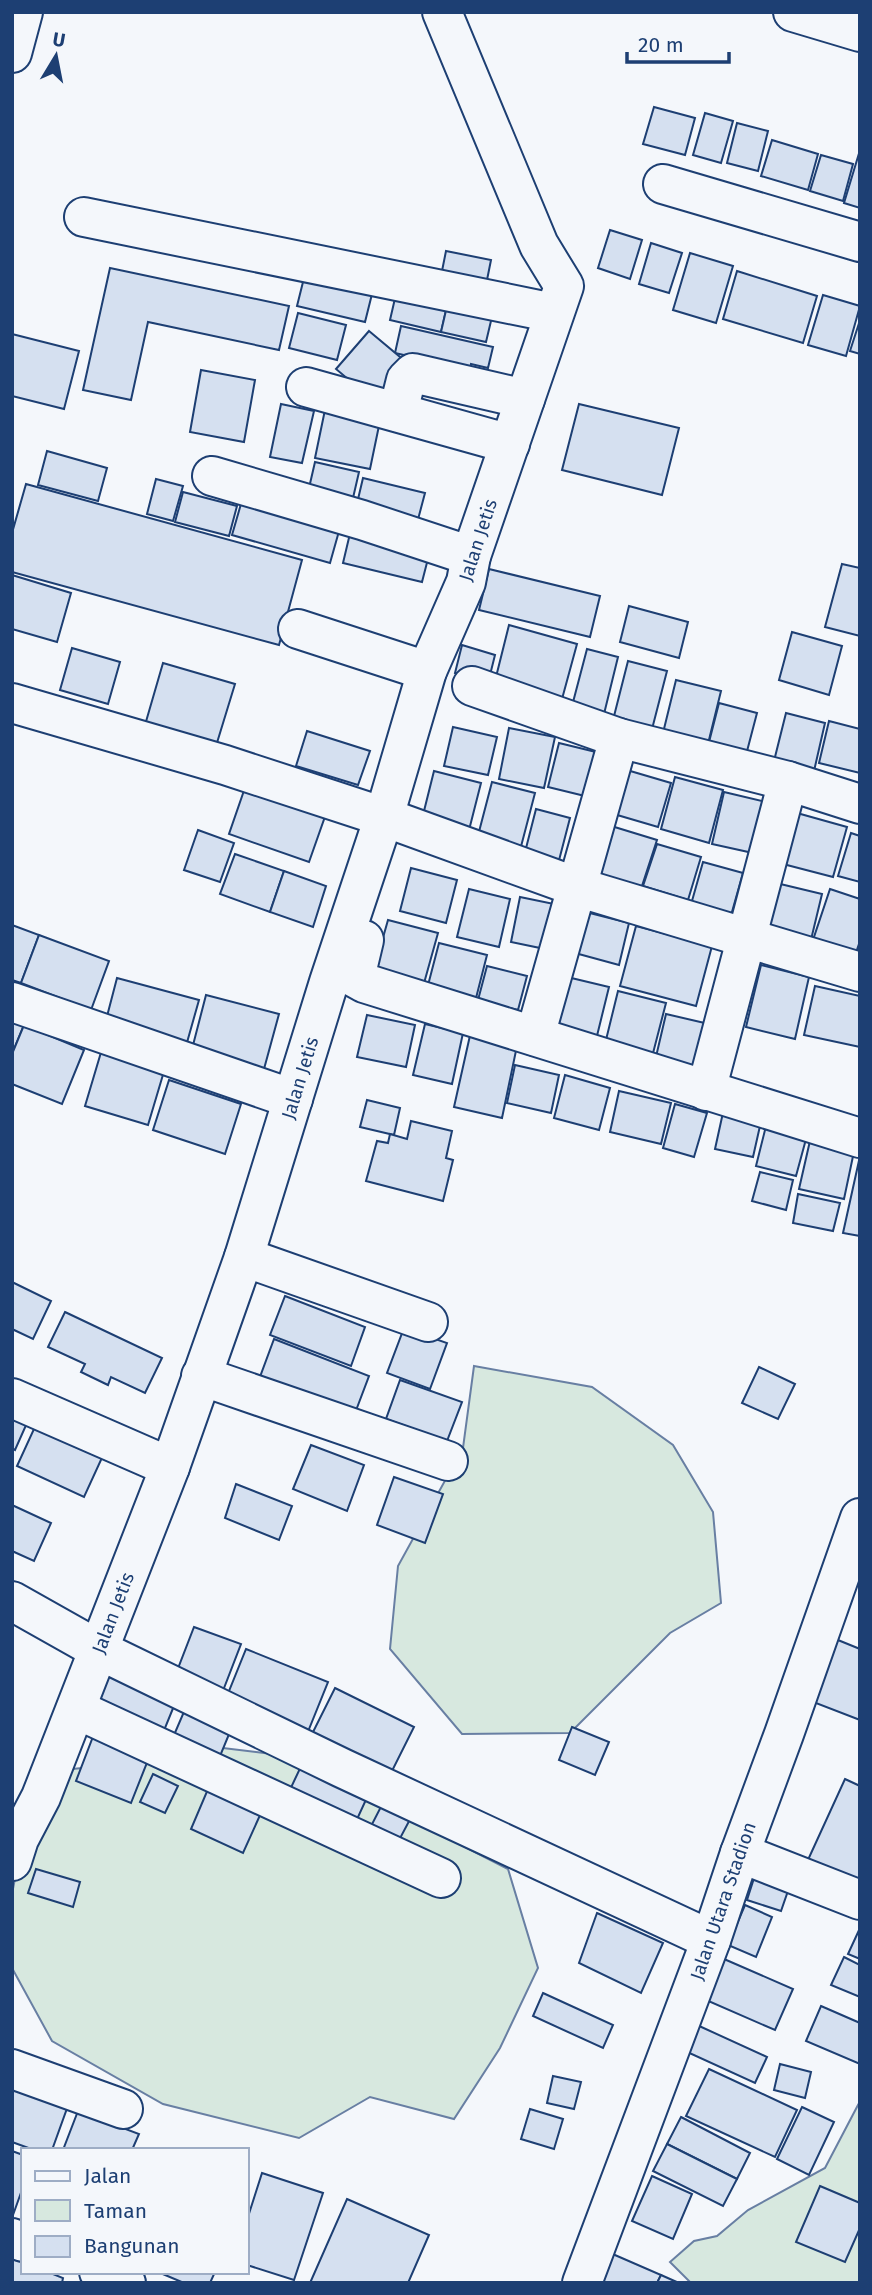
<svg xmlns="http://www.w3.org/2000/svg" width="872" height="2295" viewBox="0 0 872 2295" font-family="'Fira Sans',sans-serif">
<rect width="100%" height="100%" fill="#f4f7fb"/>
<g fill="#d7e8df" stroke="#687fa3" stroke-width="2">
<path d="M474,1366L592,1387L673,1445L713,1512L721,1603L670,1633L570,1733L462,1734L390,1649L398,1566L463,1448Z"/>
<path d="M198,1745L272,1754L381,1804L508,1869L538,1968L500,2048L454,2119L370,2097L299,2138L163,2104L52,2041L12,1968V1894L17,1868L50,1771L127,1764Z"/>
<path d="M858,2105L860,2107V2283H691L670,2262L694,2241L717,2236L748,2210L825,2168Z"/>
</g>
<g fill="#d5e0f0" stroke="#1d3f73" stroke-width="2">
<path d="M654,107L695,118L685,155L643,144Z"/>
<path d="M705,113L733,121L721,163L693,155Z"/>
<path d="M737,123L768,131L758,171L727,163Z"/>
<path d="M772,140L818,154L808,190L761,176Z"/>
<path d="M860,150V208L844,203Z"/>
<path d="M821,155L853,164L843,201L810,191Z"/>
<path d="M610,230L642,240L630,279L598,268Z"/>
<path d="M651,243L682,253L669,293L639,284Z"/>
<path d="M446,251L491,260L485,290L440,281Z"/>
<path d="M690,253L733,266L716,323L673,310Z"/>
<path d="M307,266L375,282L365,322L297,306Z"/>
<path d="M110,268L289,306L279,350L148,322L131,400L83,390Z"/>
<path d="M737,271L817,296L803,343L723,319Z"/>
<path d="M399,281L450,293L441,332L390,320Z"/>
<path d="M450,293L495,304L486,342L441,332Z"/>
<path d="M823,295L860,306L846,356L808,345Z"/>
<path d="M298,313L346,325L337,360L289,348Z"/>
<path d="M860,320V354L850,351Z"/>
<path d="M401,326L493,347L488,368L471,364L470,370L395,353Z"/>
<path d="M369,331L406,362L374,401L336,369Z"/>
<path d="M12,334L79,351L64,409L12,396Z"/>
<path d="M201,370L255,380L244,442L190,432Z"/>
<path d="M281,404L314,411L302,463L270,457Z"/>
<path d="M579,404L679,428L662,495L562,470Z"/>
<path d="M326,405L381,416L370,469L315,458Z"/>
<path d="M47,451L107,468L98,501L38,485Z"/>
<path d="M315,462L359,472L350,511L306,501Z"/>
<path d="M363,478L425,493L416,527L355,512Z"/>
<path d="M156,479L183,486L173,521L147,514Z"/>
<path d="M26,484L302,560L279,645L12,572V533Z"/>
<path d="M245,490L343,517L330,563L232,535Z"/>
<path d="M183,492L237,506L229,536L175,522Z"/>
<path d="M352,525L431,547L422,582L343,563Z"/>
<path d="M842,564L860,568V636L825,627Z"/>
<path d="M489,569L600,596L590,637L479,610Z"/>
<path d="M12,575L71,593L57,642L12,629Z"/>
<path d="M629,606L688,622L679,658L620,642Z"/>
<path d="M509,625L577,644L562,699L495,681Z"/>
<path d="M792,632L842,646L829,695L779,680Z"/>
<path d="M462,645L495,655L488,683L455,673Z"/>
<path d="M72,648L120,662L108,704L60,690Z"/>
<path d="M587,649L618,657L604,714L572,706Z"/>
<path d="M628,661L667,671L651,733L612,724Z"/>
<path d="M163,663L235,684L216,746L145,725Z"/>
<path d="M676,680L721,691L707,748L662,737Z"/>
<path d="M719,703L757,713L746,755L708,746Z"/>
<path d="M786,713L825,723L814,771L774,761Z"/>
<path d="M829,721L860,729V773L819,763Z"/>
<path d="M453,727L497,737L488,775L444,766Z"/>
<path d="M509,728L555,737L544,788L499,779Z"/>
<path d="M307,731L370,751L358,785L296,766Z"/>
<path d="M559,743L600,753L589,797L548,787Z"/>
<path d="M620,768L671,783L658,827L607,812Z"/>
<path d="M434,771L481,783L467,838L420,827Z"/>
<path d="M675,777L723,790L709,843L661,829Z"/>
<path d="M248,779L328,808L309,862L229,834Z"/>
<path d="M492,782L535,793L518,858L475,847Z"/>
<path d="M724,792L766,802L753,853L712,844Z"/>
<path d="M536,809L570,818L557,868L523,860Z"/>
<path d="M797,813L847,827L833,877L783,864Z"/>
<path d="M608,825L657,840L641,889L593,875Z"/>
<path d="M198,830L234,843L220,882L184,870Z"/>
<path d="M851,833L860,836V882L838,876Z"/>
<path d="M657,844L701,857L688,900L643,886Z"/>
<path d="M235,854L284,871L270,912L220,894Z"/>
<path d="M703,862L743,873L730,919L690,908Z"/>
<path d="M411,868L457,880L446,923L400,911Z"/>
<path d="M284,871L326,886L313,927L270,912Z"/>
<path d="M772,882L822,894L809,948L759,936Z"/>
<path d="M469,889L510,899L499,947L457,937Z"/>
<path d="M830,889L860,899V941L851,967L809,952Z"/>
<path d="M520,897L554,904L545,949L511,942Z"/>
<path d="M574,909L629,923L619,965L564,950Z"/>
<path d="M388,920L438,933L421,994L371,980Z"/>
<path d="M12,925L39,935L21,983L12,980Z"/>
<path d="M636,926L712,946L696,1006L620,986Z"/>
<path d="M39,935L109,961L91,1010L21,983Z"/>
<path d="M439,943L487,955L475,1002L427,989Z"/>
<path d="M761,965L809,977L795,1039L746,1027Z"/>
<path d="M487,966L527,976L518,1010L478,1000Z"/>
<path d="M563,976L609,987L594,1048L547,1036Z"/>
<path d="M117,978L199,1000L186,1046L105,1024Z"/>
<path d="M815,986L860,996V1047L804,1035Z"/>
<path d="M618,991L666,1003L652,1057L605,1044Z"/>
<path d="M206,995L279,1014L264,1069L192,1049Z"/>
<path d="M666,1014L709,1024L698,1071L655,1061Z"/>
<path d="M367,1015L415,1025L406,1067L357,1057Z"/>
<path d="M12,1021L24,1025L12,1054Z"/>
<path d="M425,1024L463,1033L452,1084L413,1075Z"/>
<path d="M24,1025L84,1050L62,1104L12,1084V1054Z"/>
<path d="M471,1031L518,1041L502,1118L454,1107Z"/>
<path d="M102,1049L165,1068L148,1125L85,1106Z"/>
<path d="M515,1065L559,1075L551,1113L507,1103Z"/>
<path d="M565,1075L610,1088L599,1130L554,1118Z"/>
<path d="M169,1080L241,1104L225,1154L153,1130Z"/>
<path d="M619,1091L671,1103L661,1144L610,1132Z"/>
<path d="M367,1100L400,1108L394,1135L360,1127Z"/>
<path d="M675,1104L707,1113L694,1157L663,1148Z"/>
<path d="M724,1108L762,1117L753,1157L715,1149Z"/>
<path d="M768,1118L809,1128L796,1176L756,1166Z"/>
<path d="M411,1121L452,1131L446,1158L453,1160L443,1201L366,1181L377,1141L388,1143L390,1134L407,1139Z"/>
<path d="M812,1132L856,1142L844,1199L799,1189Z"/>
<path d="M860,1156V1236L843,1233Z"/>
<path d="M760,1172L793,1180L786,1210L752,1201Z"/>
<path d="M798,1194L840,1203L833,1231L793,1223Z"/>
<path d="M12,1282L51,1301L33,1339L12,1329Z"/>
<path d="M285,1296L365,1327L351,1366L270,1335Z"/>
<path d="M65,1312L162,1358L145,1393L111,1377L108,1385L81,1372L85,1364L48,1347Z"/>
<path d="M404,1328L447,1343L430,1389L387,1373Z"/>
<path d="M274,1339L369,1376L352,1421L257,1385Z"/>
<path d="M759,1367L795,1384L778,1419L742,1403Z"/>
<path d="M400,1380L462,1402L447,1441L386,1419Z"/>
<path d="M12,1406L31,1414L15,1450L12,1448Z"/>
<path d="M39,1418L106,1449L84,1497L17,1466Z"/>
<path d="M311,1445L364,1465L347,1511L293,1489Z"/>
<path d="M394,1477L443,1494L425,1543L377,1525Z"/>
<path d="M236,1484L292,1506L279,1540L225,1518Z"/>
<path d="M12,1505L51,1523L34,1561L12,1551Z"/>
<path d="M194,1627L241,1644L219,1701L172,1684Z"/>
<path d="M833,1638L860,1649V1720L808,1700Z"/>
<path d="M246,1649L328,1682L305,1739L223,1706Z"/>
<path d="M105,1672L176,1701L163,1733L92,1704Z"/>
<path d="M335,1688L414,1727L390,1775L311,1736Z"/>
<path d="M186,1707L232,1727L218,1761L171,1742Z"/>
<path d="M572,1727L609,1742L595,1775L559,1760Z"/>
<path d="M94,1734L150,1755L131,1803L76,1781Z"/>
<path d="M304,1760L370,1791L353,1828L287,1796Z"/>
<path d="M153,1774L178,1786L165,1813L140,1802Z"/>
<path d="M845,1779L860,1786V1885L807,1862Z"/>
<path d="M208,1789L261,1813L243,1853L191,1829Z"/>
<path d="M387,1795L415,1810L397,1844L369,1830Z"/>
<path d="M36,1869L80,1882L73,1907L28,1893Z"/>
<path d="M756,1872L790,1885L781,1911L747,1900Z"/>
<path d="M745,1905L772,1917L756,1957L728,1945Z"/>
<path d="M597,1913L663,1943L641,1993L579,1963Z"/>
<path d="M860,1928V1959L848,1954Z"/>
<path d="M844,1957L860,1965V1997L831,1985Z"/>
<path d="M724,1959L793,1989L775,2030L706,2000Z"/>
<path d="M543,1993L613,2025L603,2048L533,2016Z"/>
<path d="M821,2006L860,2023V2064L806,2041Z"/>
<path d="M697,2025L767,2057L755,2083L685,2051Z"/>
<path d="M780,2064L811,2072L805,2098L774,2090Z"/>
<path d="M709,2069L797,2110L775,2157L686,2116Z"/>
<path d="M553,2076L581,2082L574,2109L547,2103Z"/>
<path d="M12,2079L70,2100L52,2150H34L12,2142Z"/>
<path d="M802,2107L834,2122L809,2175L777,2159Z"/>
<path d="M530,2109L563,2119L554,2149L521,2139Z"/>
<path d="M78,2111L139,2134L132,2150H63Z"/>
<path d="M681,2117L750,2153L737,2179L667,2144Z"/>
<path d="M667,2144L737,2179L723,2206L653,2171Z"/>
<path d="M12,2151L23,2155V2187L13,2215Z"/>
<path d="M262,2173L323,2193L294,2280L247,2265V2220Z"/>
<path d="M652,2176L692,2194L673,2239L632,2221Z"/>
<path d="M820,2186L860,2203V2228L845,2262L796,2242Z"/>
<path d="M347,2199L429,2235L408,2283H310Z"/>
<path d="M608,2252L661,2275L657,2283H594Z"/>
<path d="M12,2258L23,2262V2272H48L63,2278L62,2283H12Z"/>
<path d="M158,2272H215L210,2283H184Z"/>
<path d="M661,2275L679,2283H657Z"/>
</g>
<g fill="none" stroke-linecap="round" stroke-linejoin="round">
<g stroke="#1d3f73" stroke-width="42">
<g id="minor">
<path d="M793,12L860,32"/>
<path d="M12,53L23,12"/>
<path d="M663,184L860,242"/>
<path d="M84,217L554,313"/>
<path d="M306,387L510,444"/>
<path d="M398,412L406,380L413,373L525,399"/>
<path d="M212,476L362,520L471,556"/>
<path d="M298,629L427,671"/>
<path d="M472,686L619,738L788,781L860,804"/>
<path d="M12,703L225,765L384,817L577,887L860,972"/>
<path d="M364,940L355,978L364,983L860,1138"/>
<path d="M12,1002L293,1099"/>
<path d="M535,1036L619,738"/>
<path d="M706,1091L788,781"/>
<path d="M244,1257L428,1322"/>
<path d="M201,1376L448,1461"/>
<path d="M12,1398L170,1467"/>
<path d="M12,1601L99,1650L342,1768L711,1940"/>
<path d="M76,1709L441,1878"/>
<path d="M740,1853L860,1900"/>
<path d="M12,1861L19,1839L41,1797L170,1467L244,1257L329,982L384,817L427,671L466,582L471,556L564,286L539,245L442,12"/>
<path d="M12,2069L123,2109"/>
<path d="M12,2238L23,2242"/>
<path d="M99,2272L126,2283"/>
<path d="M582,2283L711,1940L740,1853L784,1734L860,1518"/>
</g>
</g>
<use href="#minor" stroke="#f4f7fb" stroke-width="38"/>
</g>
<g text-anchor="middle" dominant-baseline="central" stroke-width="5" stroke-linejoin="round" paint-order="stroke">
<g font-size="19" fill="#1d3f73" stroke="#f4f7fb">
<text transform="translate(478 540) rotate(-72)">Jalan Jetis</text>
<text transform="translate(300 1078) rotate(-73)">Jalan Jetis</text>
<text transform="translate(113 1613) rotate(-69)">Jalan Jetis</text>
<text transform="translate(723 1901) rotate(-71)">Jalan Utara Stadion</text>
</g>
</g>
<rect width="872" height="2295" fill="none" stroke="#1d3f73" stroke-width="28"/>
<rect x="21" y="2148" width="228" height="126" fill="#f4f7fb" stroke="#9eadc5" stroke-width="2"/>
<rect x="35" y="2171" width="35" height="10" fill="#f4f7fb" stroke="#9eadc5" stroke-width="2"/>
<text x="84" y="2183" font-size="21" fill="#1d3f73">Jalan</text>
<rect x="35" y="2200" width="35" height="21" fill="#d7e8df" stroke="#9eadc5" stroke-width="2"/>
<text x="84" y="2218" font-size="21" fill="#1d3f73">Taman</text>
<rect x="35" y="2236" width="35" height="21" fill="#d5e0f0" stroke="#9eadc5" stroke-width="2"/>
<text x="84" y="2253" font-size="21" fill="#1d3f73">Bangunan</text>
<g transform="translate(56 56) rotate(10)" stroke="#f4f7fb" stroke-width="5" paint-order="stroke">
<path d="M0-5L12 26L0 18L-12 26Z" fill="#1d3f73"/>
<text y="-10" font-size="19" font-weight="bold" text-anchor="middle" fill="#1d3f73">U</text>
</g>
<path d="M627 52v10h102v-10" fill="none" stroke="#1d3f73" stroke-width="3.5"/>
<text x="638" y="52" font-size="21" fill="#1d3f73" stroke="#f4f7fb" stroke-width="5" paint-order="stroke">20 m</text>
</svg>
